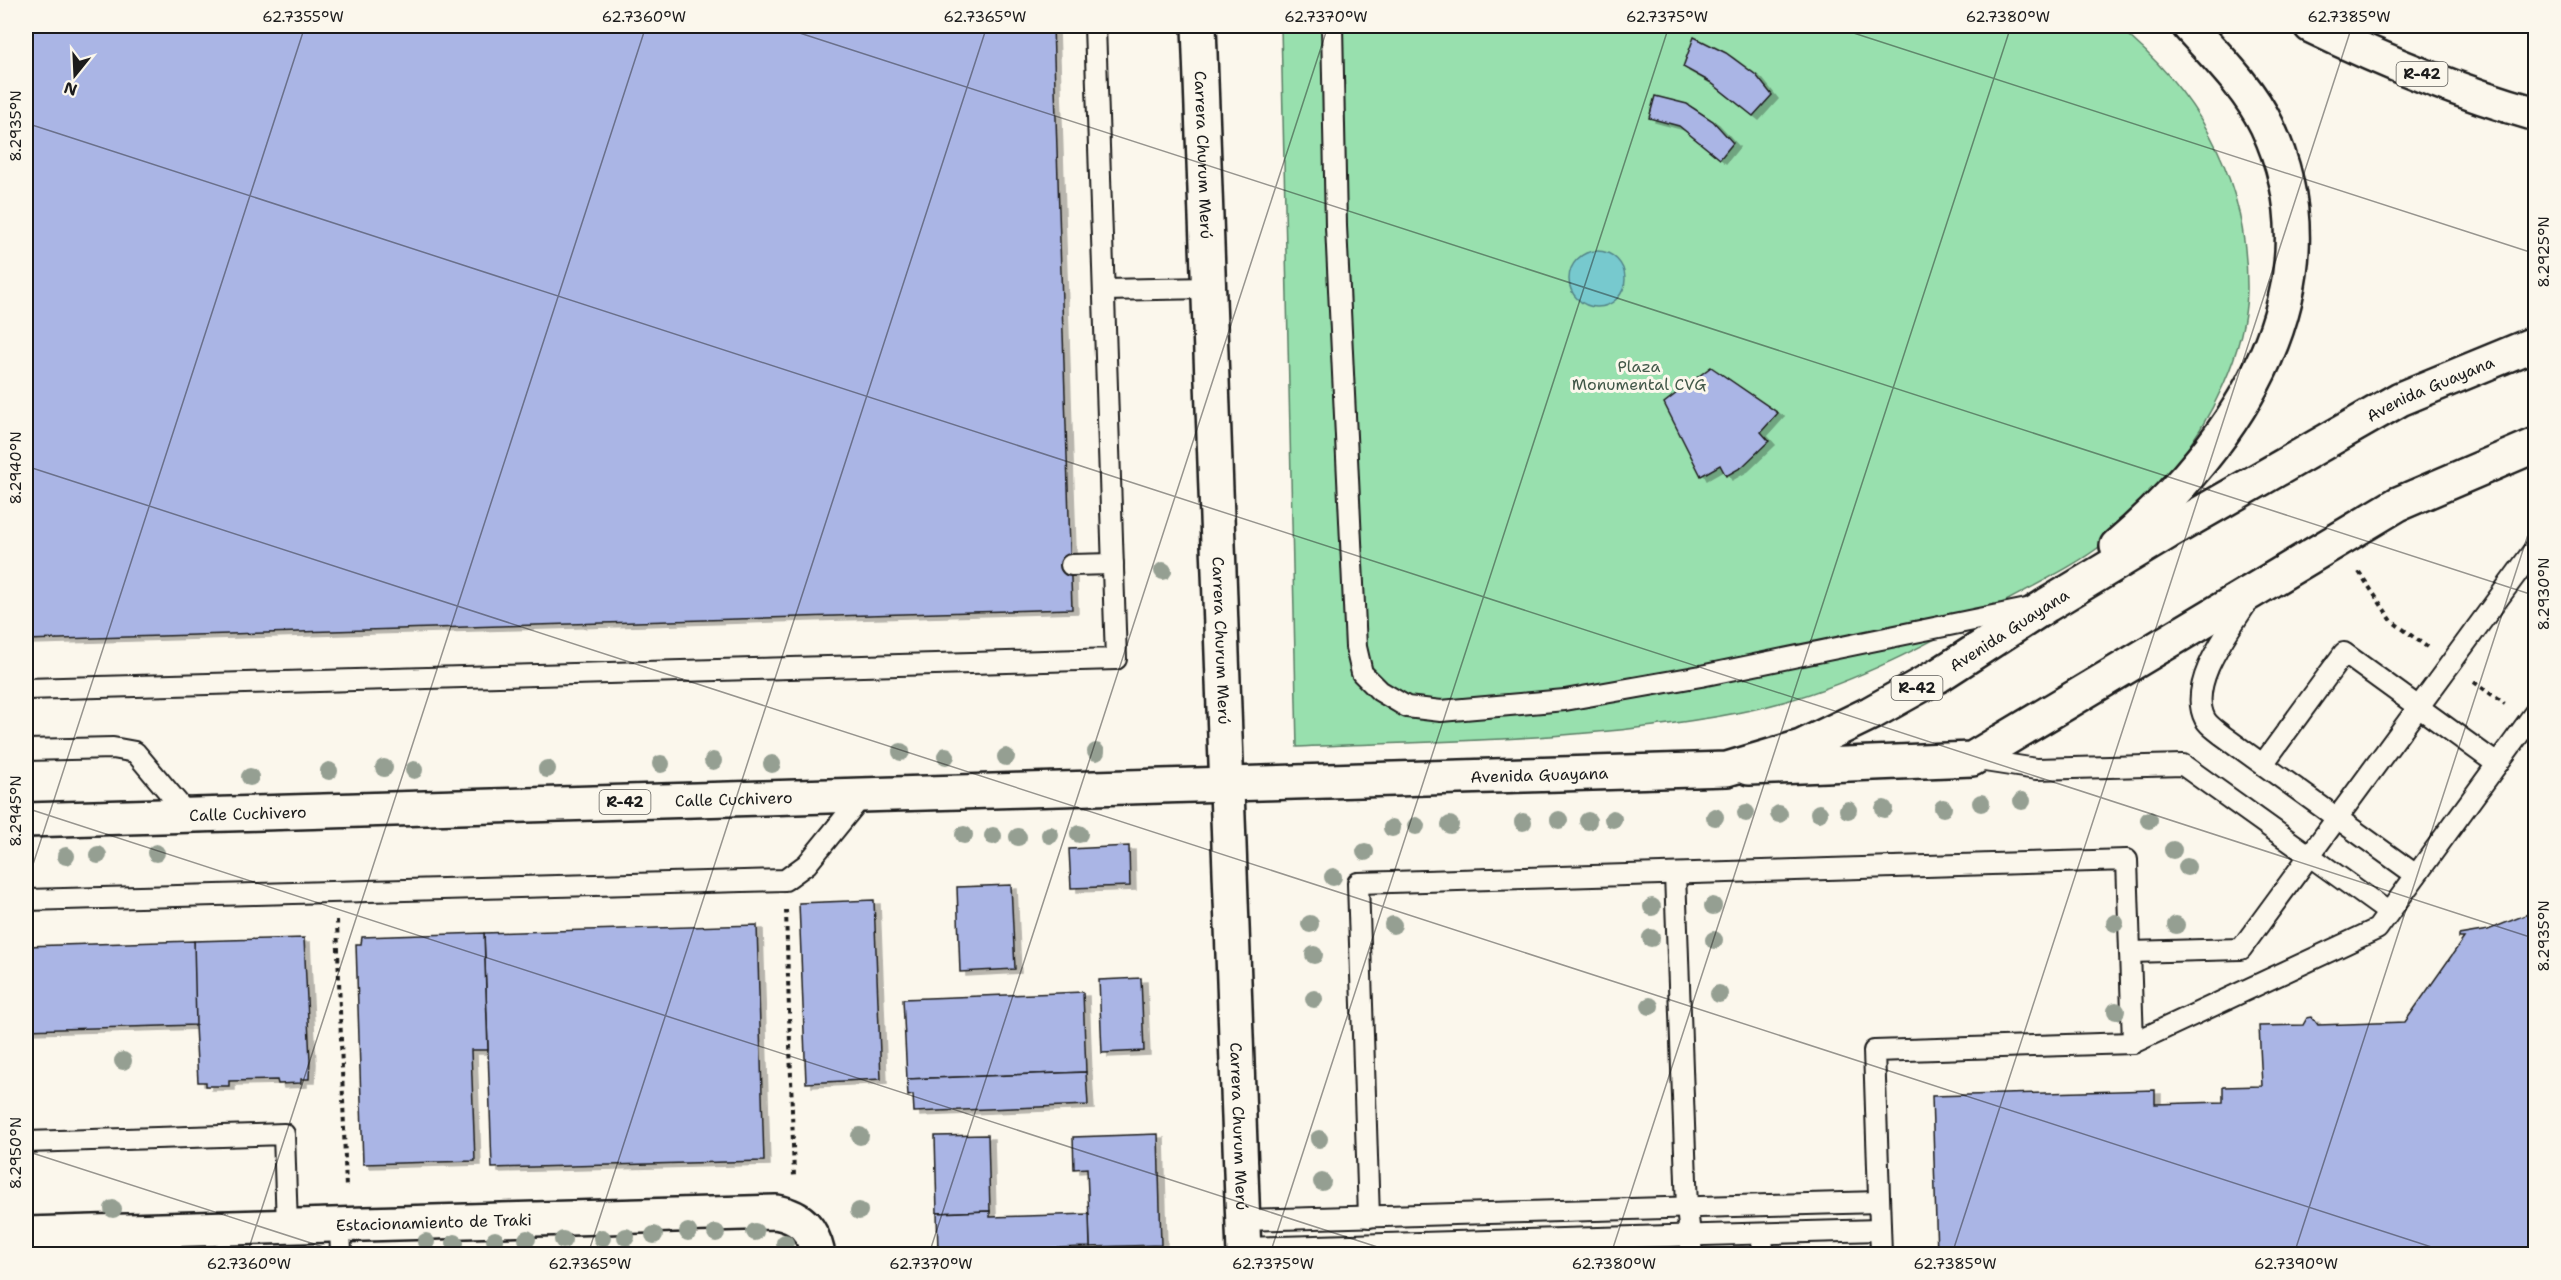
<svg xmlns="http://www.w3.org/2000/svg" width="2561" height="1280" viewBox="0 0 2561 1280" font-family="'Shantell Sans',sans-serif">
<defs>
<filter id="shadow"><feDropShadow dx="6" dy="4" stdDeviation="0" flood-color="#0004"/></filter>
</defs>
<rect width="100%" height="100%" fill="#fbf7ec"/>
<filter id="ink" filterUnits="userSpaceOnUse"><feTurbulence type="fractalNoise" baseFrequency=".0167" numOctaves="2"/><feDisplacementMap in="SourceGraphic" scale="12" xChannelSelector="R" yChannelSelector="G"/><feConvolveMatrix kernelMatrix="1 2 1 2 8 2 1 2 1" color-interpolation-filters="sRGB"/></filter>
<g filter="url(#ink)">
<path fill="#98e0ae" stroke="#5a7e65" stroke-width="1.5" d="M1281,26H2117C2201,94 2248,181 2247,290C2246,350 2210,423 2172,469C2160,484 2146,498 2133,512C2123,522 2114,535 2103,544C2078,564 2037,584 2008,600C1936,639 1863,680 1783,702C1741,714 1697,720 1654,726C1535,741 1416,742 1297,747Z"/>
<circle fill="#77c9ce" stroke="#538487" stroke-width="1.5" cx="1597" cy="279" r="28"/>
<g fill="#aab5e5" stroke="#1c1c1c" stroke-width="1.5" filter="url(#shadow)">
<path d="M26,26H1053L1072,609L26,640Z"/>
<path d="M1694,37L1726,53L1756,75L1772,95L1753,116L1710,82L1683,67Z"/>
<path d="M1655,96L1687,104L1713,121L1733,143L1720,159L1679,126L1649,118Z"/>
<path d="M1711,367L1778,413L1761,432L1769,441L1742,467L1726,476L1720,465L1701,476L1664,403Z"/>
<path d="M1129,846L1130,886L1071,888L1069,849Z"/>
<path d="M1011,885L1015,969L960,972L957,887Z"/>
<path d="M874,900L881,1079L806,1083L799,903Z"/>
<path d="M2535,911L2536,1254H1937L1932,1096L2155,1090V1104L2223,1102V1087L2262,1086L2259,1026L2303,1025L2307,1018L2312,1017L2318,1025L2405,1022L2464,938H2459V935L2488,930Z"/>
<path d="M757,925L764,1161L492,1168L484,933Z"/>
<path d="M484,933L488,1050H471L475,1161L363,1164L356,944H361L362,937Z"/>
<path d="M304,938L310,1060L309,1079H301V1083L278,1084L277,1080L229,1081V1086H206V1082H198L194,1007V941Z"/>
<path d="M194,941L196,1025L26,1030V946Z"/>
<path d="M1141,978L1144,1051L1102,1053L1099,980Z"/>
<path d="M1083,992L1086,1072L907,1079L903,999Z"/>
<path d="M1086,1072L1088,1105L914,1112L913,1095L908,1096L907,1079Z"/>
<path d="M1158,1134L1161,1245L1090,1247L1087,1168L1074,1169L1073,1137Z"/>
<path d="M988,1135L990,1211L937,1213L935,1136Z"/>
<path d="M990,1211V1217L1089,1214L1090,1247L938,1251L937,1213Z"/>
</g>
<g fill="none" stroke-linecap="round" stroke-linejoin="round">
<g stroke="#1c1c1c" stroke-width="24">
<g id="lane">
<path d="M1332,26L1336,226L1356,647L1362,673L1380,691L1407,707L1441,711L1565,700L1701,676L2027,609"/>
<path d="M1104,290L1208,288"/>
<path d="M1071,565L1113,564"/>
<path d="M2251,596C2233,626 2186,682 2205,719C2209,726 2216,730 2222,735L2416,875"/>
<path d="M26,689L1116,659L1095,26"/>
<path d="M26,750L113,748L135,752L188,815"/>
<path d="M1972,759L2036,769L2183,765L2388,912"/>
<path d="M2263,764L2344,653L2497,764"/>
<path d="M1675,874L1687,1208L1692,1254"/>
<path d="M26,900L785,880L807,864L863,795"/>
<path d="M2130,952L2241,949L2536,547"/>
<path d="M26,1142L284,1134L287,1227"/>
<path d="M1369,1217L1358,883L2127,860L2133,1043"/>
<path d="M1242,1220L1879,1202"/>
<path d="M340,1226L341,1254"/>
<path d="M108,1232V1254"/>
<path d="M1762,1234L1763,1254"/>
<path d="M1244,1248L1880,1230"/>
<path d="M1881,1254L1874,1051L2133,1043L2377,929L2536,711"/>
</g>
</g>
<g stroke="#1c1c1c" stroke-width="38">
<g id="street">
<path id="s1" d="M1199,26L1244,1254"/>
<path d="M1749,768L1972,759L2398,504L2536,445"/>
<path id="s2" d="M26,1234L776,1212C802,1217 812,1229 818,1254"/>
</g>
</g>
<g stroke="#1c1c1c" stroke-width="38">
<g id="primary">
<path d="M2311,26C2383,61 2458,92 2536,114"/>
<path d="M2117,546C2238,443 2342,286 2267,126C2249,88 2216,56 2189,26"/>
<path id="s3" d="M26,820L1727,769L1801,747L1871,713L1939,675L2047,605L2168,532L2400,399L2536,343"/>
</g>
</g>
<g stroke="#1c1c1c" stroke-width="4" stroke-dasharray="4.5 4.5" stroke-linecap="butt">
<path d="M2359,572L2392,621L2427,647"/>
<path d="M2474,682L2505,704"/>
<path d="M786,910L794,1178"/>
<path d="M337,920L346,1189"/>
</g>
<use href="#lane" stroke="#fbf7ec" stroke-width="20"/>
<use href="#street" stroke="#fbf7ec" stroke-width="33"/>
<use href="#primary" stroke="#fbf7ec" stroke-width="33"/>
</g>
<g fill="#959f92">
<circle cx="1163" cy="571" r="9"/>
<circle cx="901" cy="752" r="9"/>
<circle cx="1096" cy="752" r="9"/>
<circle cx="946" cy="756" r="9"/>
<circle cx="1006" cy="757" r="9"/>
<circle cx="713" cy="761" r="9"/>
<circle cx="661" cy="764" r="9"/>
<circle cx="772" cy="764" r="9"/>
<circle cx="384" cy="768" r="9"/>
<circle cx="547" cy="769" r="9"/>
<circle cx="414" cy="770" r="9"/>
<circle cx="329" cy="771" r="9"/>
<circle cx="250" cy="777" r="9"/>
<circle cx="2022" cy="801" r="9"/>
<circle cx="1981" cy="803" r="9"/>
<circle cx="1943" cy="808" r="9"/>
<circle cx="1884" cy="809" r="9"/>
<circle cx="1848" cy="810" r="9"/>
<circle cx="1746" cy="813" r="9"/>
<circle cx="1819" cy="813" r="9"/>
<circle cx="1779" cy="814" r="9"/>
<circle cx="1715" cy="817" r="9"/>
<circle cx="1613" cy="819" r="9"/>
<circle cx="1559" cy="820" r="9"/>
<circle cx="2149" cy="820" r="9"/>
<circle cx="1588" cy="821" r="9"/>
<circle cx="1523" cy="822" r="9"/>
<circle cx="1450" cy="825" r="9"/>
<circle cx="1416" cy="826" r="9"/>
<circle cx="1392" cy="828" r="9"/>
<circle cx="1079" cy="834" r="9"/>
<circle cx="964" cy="835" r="9"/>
<circle cx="1050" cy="835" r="9"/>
<circle cx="993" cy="836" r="9"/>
<circle cx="1018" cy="837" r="9"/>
<circle cx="2173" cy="850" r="9"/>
<circle cx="1365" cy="852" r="9"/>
<circle cx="156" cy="853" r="9"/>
<circle cx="98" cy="855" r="9"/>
<circle cx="66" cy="856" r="9"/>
<circle cx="2187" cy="867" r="9"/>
<circle cx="1333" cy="877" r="9"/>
<circle cx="1713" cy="906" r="9"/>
<circle cx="1652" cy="907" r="9"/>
<circle cx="2115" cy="923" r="9"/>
<circle cx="1310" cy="924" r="9"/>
<circle cx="1393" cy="925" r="9"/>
<circle cx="2176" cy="925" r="9"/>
<circle cx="1651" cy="938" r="9"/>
<circle cx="1714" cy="940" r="9"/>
<circle cx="1314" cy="955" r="9"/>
<circle cx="1719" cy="994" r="9"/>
<circle cx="1314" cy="999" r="9"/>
<circle cx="1650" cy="1006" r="9"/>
<circle cx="2116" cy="1011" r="9"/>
<circle cx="123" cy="1061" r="9"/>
<circle cx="860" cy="1136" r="9"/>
<circle cx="1319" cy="1139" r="9"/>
<circle cx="1322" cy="1182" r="9"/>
<circle cx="113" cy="1209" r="9"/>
<circle cx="859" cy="1211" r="9"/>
<circle cx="688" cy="1232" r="9"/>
<circle cx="755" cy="1232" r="9"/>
<circle cx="716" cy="1233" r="9"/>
<circle cx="654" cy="1235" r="9"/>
<circle cx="626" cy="1237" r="9"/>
<circle cx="602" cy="1238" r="9"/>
<circle cx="527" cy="1239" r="9"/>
<circle cx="495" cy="1240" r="9"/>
<circle cx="563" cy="1240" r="9"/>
<circle cx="426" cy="1242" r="9"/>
<circle cx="455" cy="1243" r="9"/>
<circle cx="785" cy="1243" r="9"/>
</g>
</g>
<path fill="none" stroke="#1c1c1c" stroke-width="1.5" stroke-opacity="0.45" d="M778,26L2536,596M1832,26L2536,254M26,123L2536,939M26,466L2453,1254M26,808L1399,1254M26,886L305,26M26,1151L345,1254M247,1254L646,26M588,1254L987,26M929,1254L1328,26M1270,1254L1669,26M1611,1254L2011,26M1952,1254L2352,26M2294,1254L2536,510"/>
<g text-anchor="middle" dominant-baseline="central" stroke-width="6" stroke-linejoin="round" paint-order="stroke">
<g fill="#fbf7ec" stroke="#5f5e5a" stroke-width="1.5">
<rect x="2396.5" y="62" width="51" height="24" rx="4.5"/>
<rect x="1891.5" y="676" width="51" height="24" rx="4.5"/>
<rect x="599.5" y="790" width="51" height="24" rx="4.5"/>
</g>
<g font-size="15" font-weight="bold" fill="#1c1c1c">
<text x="2422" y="74">R-42</text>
<text x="1917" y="688">R-42</text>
<text x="625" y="802">R-42</text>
</g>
<g font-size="16" fill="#1c1c1c" stroke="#fbf7ec">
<text stroke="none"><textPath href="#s1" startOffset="129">Carrera Churum Merú</textPath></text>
<text stroke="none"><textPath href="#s3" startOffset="2504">Avenida Guayana</textPath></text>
<text stroke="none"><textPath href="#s3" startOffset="2018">Avenida Guayana</textPath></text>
<text stroke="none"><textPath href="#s1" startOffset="615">Carrera Churum Merú</textPath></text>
<text stroke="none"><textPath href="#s3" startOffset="1514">Avenida Guayana</textPath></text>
<text stroke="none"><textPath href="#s3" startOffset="708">Calle Cuchivero</textPath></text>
<text stroke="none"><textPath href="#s3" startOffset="222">Calle Cuchivero</textPath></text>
<text stroke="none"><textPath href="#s1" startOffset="1101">Carrera Churum Merú</textPath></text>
<text stroke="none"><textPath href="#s2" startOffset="408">Estacionamiento de Traki</textPath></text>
</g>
<g font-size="16" fill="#415748" stroke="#fbf7ec">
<text x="1639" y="366">Plaza<tspan x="1639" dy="18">Monumental CVG</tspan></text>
</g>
</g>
<rect width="2561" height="1280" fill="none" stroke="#fbf7ec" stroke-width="66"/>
<g transform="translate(75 75) rotate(198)" stroke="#fbf7ec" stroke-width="4.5" paint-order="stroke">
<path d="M0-4.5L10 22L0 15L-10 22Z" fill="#1c1c1c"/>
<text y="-9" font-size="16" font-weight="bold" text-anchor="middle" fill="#1c1c1c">N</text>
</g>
<rect x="33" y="33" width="2495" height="1214" fill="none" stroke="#1c1c1c" stroke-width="2"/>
<g font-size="15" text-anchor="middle" fill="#1c1c1c">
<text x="303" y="22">62.7355°W</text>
<text x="644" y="22">62.7360°W</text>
<text x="985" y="22">62.7365°W</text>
<text x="1326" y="22">62.7370°W</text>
<text x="1667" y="22">62.7375°W</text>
<text x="2008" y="22">62.7380°W</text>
<text x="2349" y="22">62.7385°W</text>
<text transform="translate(16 126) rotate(-90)" y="5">8.2935°N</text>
<text transform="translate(2544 252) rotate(-90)" y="5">8.2925°N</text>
<text transform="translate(16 468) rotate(-90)" y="5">8.2940°N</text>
<text transform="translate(2544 594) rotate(-90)" y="5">8.2930°N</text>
<text transform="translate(16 811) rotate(-90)" y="5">8.2945°N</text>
<text transform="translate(2544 936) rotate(-90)" y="5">8.2935°N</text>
<text transform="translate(16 1153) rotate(-90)" y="5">8.2950°N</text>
<text x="249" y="1269">62.7360°W</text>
<text x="590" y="1269">62.7365°W</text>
<text x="931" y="1269">62.7370°W</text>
<text x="1273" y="1269">62.7375°W</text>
<text x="1614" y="1269">62.7380°W</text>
<text x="1955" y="1269">62.7385°W</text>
<text x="2296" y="1269">62.7390°W</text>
</g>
</svg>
